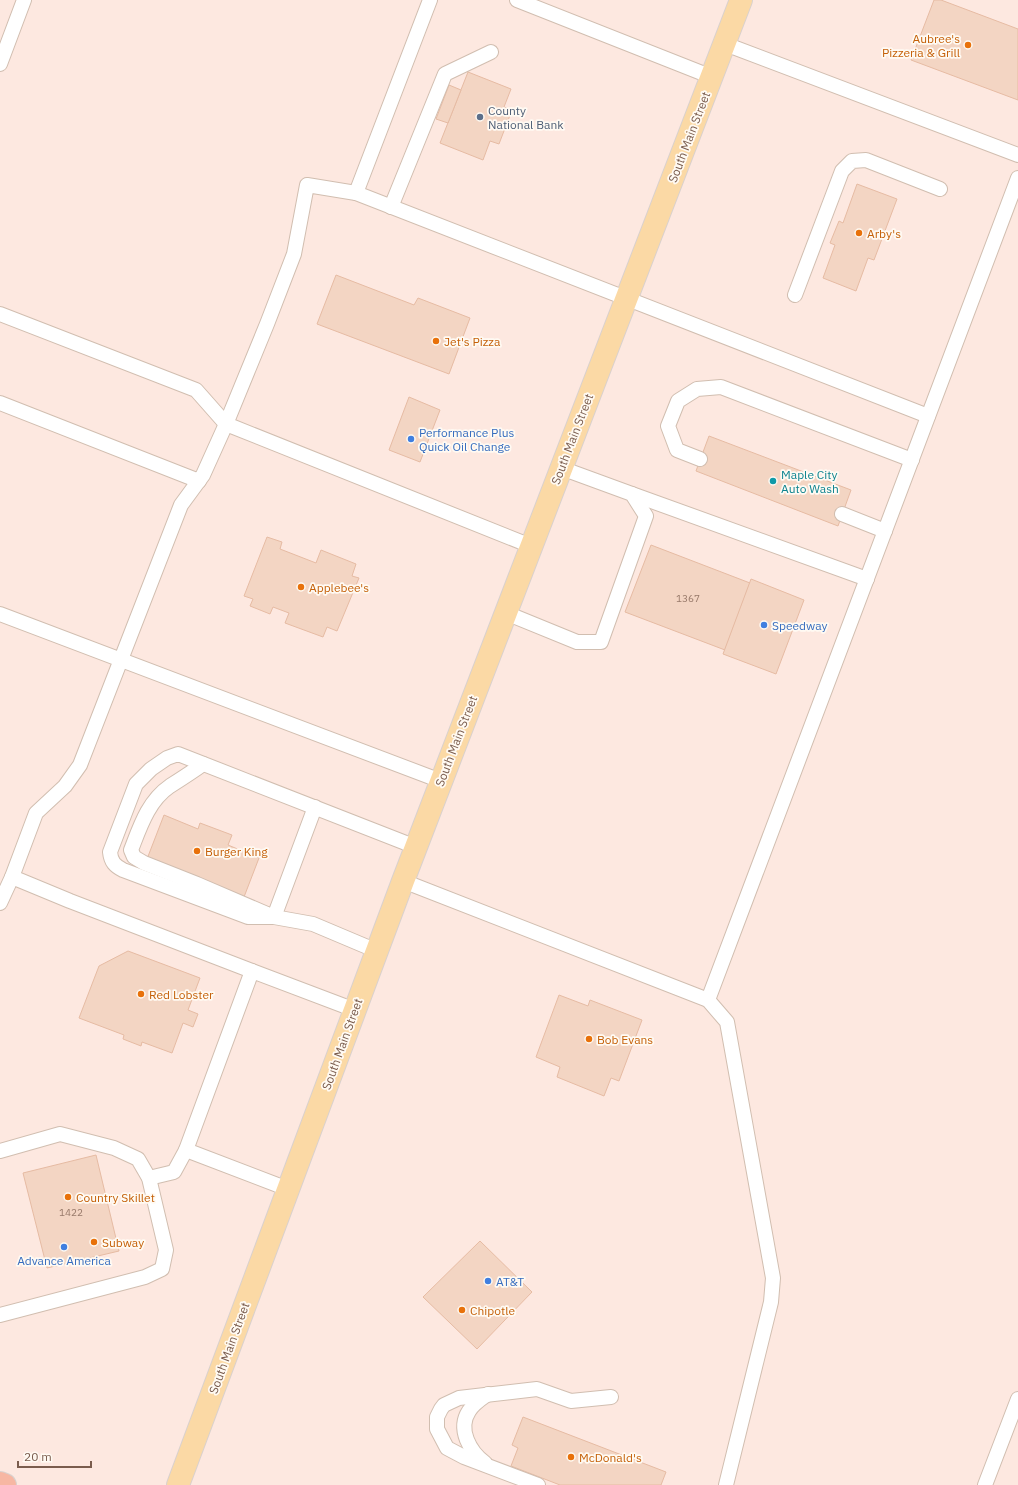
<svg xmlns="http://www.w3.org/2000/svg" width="1018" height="1485" viewBox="0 0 1018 1485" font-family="'IBM Plex Sans',sans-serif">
<rect width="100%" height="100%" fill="#fdf6ec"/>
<rect fill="#fde8e0" x="0" y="0" width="1018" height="1485"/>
<g fill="#f3d5c3" stroke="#e6bba3">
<path d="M934,0H941L1018,29V100L911,60Z"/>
<path d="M468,72L511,89L504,107L512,110L499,144L490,141L483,160L440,143Z"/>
<path d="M449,85L461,90L448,123L436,119Z"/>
<path d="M857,184L897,199L874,260L868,258L856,291L823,278L835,245L830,243L839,221L843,223Z"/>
<path d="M336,275L414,305L418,298L470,318L449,374L317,324Z"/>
<path d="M409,397L440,410L420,462L389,450Z"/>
<path d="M709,436L851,490L838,526L696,471Z"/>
<path d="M267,537L282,542L280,549L316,563L321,550L356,564L352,576L359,578L337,631L327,627L323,637L285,623L289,613L273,607L270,614L250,606L253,599L244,596Z"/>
<path d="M651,545L750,583L725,650L625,612Z"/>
<path d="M751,579L804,600L776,674L723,654Z"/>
<path d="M164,815L198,829L200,823L232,835L228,845L259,858L244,897L147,859Z"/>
<path d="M128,951L200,978L188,1010L198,1014L193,1027L183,1023L172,1053L142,1042L141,1046L123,1039L124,1035L79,1018L99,966Z"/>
<path d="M559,995L588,1006L590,1000L642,1020L619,1081L611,1078L604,1096L557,1077L560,1067L536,1057Z"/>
<path d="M96,1155L119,1251L47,1268L23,1173Z"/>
<path d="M480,1241L532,1292L477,1349L423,1297Z"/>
<path d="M523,1417L666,1472L661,1485H560L511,1466L518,1448L512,1445Z"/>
</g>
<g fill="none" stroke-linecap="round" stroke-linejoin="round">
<g stroke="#d1beb0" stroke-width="16">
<g id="lane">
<path d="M517,0L712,77"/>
<path d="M725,44L1018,155"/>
<path d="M0,64L24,0"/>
<path d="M356,193L430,0"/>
<path d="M391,207L445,74L491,52"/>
<path d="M795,295L842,171L852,161L866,160L940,189"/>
<path d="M0,314L196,390L226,424L531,546"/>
<path d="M0,403L199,481"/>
<path d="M700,459L677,450L668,426L678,401L697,389L721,387L912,460"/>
<path d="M632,494L867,579"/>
<path d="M842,514L885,531"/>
<path d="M506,613L577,642H601L646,516L632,494L561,468"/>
<path d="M0,614L441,781"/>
<path d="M203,764C192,772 181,779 170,786C148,801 140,827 131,850L134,857L144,863L197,884L274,917L315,807"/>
<path d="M12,877L70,901L252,971"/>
<path d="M403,881L708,1000L727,1022L773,1278L771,1302L726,1485"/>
<path d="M0,903L12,877L36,813L65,786L80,765L181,505L203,475L226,424L267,324L294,254L307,185L356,193L928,416"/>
<path d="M377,951L313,924L274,917H248L123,870C115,866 111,862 110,852L136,784L151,769L167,758L178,754L416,847"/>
<path d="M708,1000L1018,178"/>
<path d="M186,1150L252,971L355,1010"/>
<path d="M0,1151L60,1134L114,1148L138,1159L149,1178L166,1250L162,1269L145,1277L0,1315"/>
<path d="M149,1178L174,1172L186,1150L288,1189"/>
<path d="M485,1463C470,1452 457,1429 469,1411C474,1403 481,1399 488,1394"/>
<path d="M538,1485L464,1457L447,1448L437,1429V1417L441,1409L444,1405L459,1398L537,1389L571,1401L611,1397"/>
<path d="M985,1485L1018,1399"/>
</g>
</g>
<g stroke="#dad1cd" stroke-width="24">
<path id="primary" d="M178,1485L403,881L741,0"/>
</g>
<g stroke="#dad1cd" stroke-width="24">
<path id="highway" d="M0,1483L5,1485"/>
</g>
<use href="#lane" stroke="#fff" stroke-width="14"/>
<use href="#primary" stroke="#fbd9a5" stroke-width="22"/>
<use href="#highway" stroke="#f7b7a3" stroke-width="22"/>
</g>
<g fill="#e8710a" stroke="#fffaf3" stroke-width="1.5">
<circle cx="968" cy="45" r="4"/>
<circle cx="859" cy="233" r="4"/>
<circle cx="436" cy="341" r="4"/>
<circle cx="301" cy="587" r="4"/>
<circle cx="197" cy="851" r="4"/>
<circle cx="141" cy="994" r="4"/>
<circle cx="589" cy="1039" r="4"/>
<circle cx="68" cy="1197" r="4"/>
<circle cx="94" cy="1242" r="4"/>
<circle cx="462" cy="1310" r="4"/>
<circle cx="571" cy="1457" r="4"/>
</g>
<circle fill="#5c6f8a" stroke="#fffaf3" stroke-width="1.5" cx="480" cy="117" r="4"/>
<g fill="#3f7fe0" stroke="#fffaf3" stroke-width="1.5">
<circle cx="411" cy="439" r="4"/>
<circle cx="764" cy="625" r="4"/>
<circle cx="64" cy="1247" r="4"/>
<circle cx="488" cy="1281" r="4"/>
</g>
<circle fill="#0f9aa8" stroke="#fffaf3" stroke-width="1.5" cx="773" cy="481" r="4"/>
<g text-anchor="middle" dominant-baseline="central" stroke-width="3.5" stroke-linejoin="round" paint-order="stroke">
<g font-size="10" fill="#987a6a">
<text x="688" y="598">1367</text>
<text x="71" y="1212">1422</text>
</g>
<g font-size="12" fill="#c56008" stroke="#fffaf3" text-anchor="start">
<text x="960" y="38" text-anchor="end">Aubree's<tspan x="960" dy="14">Pizzeria &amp; Grill</tspan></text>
<text x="867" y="233">Arby's</text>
<text x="444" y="341">Jet's Pizza</text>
<text x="309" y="587">Applebee's</text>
<text x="205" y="851">Burger King</text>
<text x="149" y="994">Red Lobster</text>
<text x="597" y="1039">Bob Evans</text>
<text x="76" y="1197">Country Skillet</text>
<text x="102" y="1242">Subway</text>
<text x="470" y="1310">Chipotle</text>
<text x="579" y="1457">McDonald's</text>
</g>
<g font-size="12" fill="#4e5e75" stroke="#fffaf3" text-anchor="start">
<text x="488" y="110">County<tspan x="488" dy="14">National Bank</tspan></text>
</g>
<g font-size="12" fill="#7a5c4d" stroke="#fffaf3">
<text transform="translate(689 137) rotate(-69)">South Main Street</text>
<text transform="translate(572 439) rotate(-69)">South Main Street</text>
<text transform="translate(456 741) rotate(-69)">South Main Street</text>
<text transform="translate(342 1044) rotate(-70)">South Main Street</text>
<text transform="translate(229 1348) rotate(-70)">South Main Street</text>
</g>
<g font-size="12" fill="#366cbe" stroke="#fffaf3" text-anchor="start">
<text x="419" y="432">Performance Plus<tspan x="419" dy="14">Quick Oil Change</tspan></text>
<text x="772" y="625">Speedway</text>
<text x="64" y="1260" text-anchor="middle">Advance America</text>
<text x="496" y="1281">AT&amp;T</text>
</g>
<g font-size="12" fill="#0d838f" stroke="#fffaf3" text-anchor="start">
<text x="781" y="474">Maple City<tspan x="781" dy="14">Auto Wash</tspan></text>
</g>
</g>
<path d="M18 1461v6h73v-6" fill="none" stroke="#7a5c4d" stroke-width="2"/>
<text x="24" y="1461" font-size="12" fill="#7a5c4d" stroke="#fffaf3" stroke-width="3" paint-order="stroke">20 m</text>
</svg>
